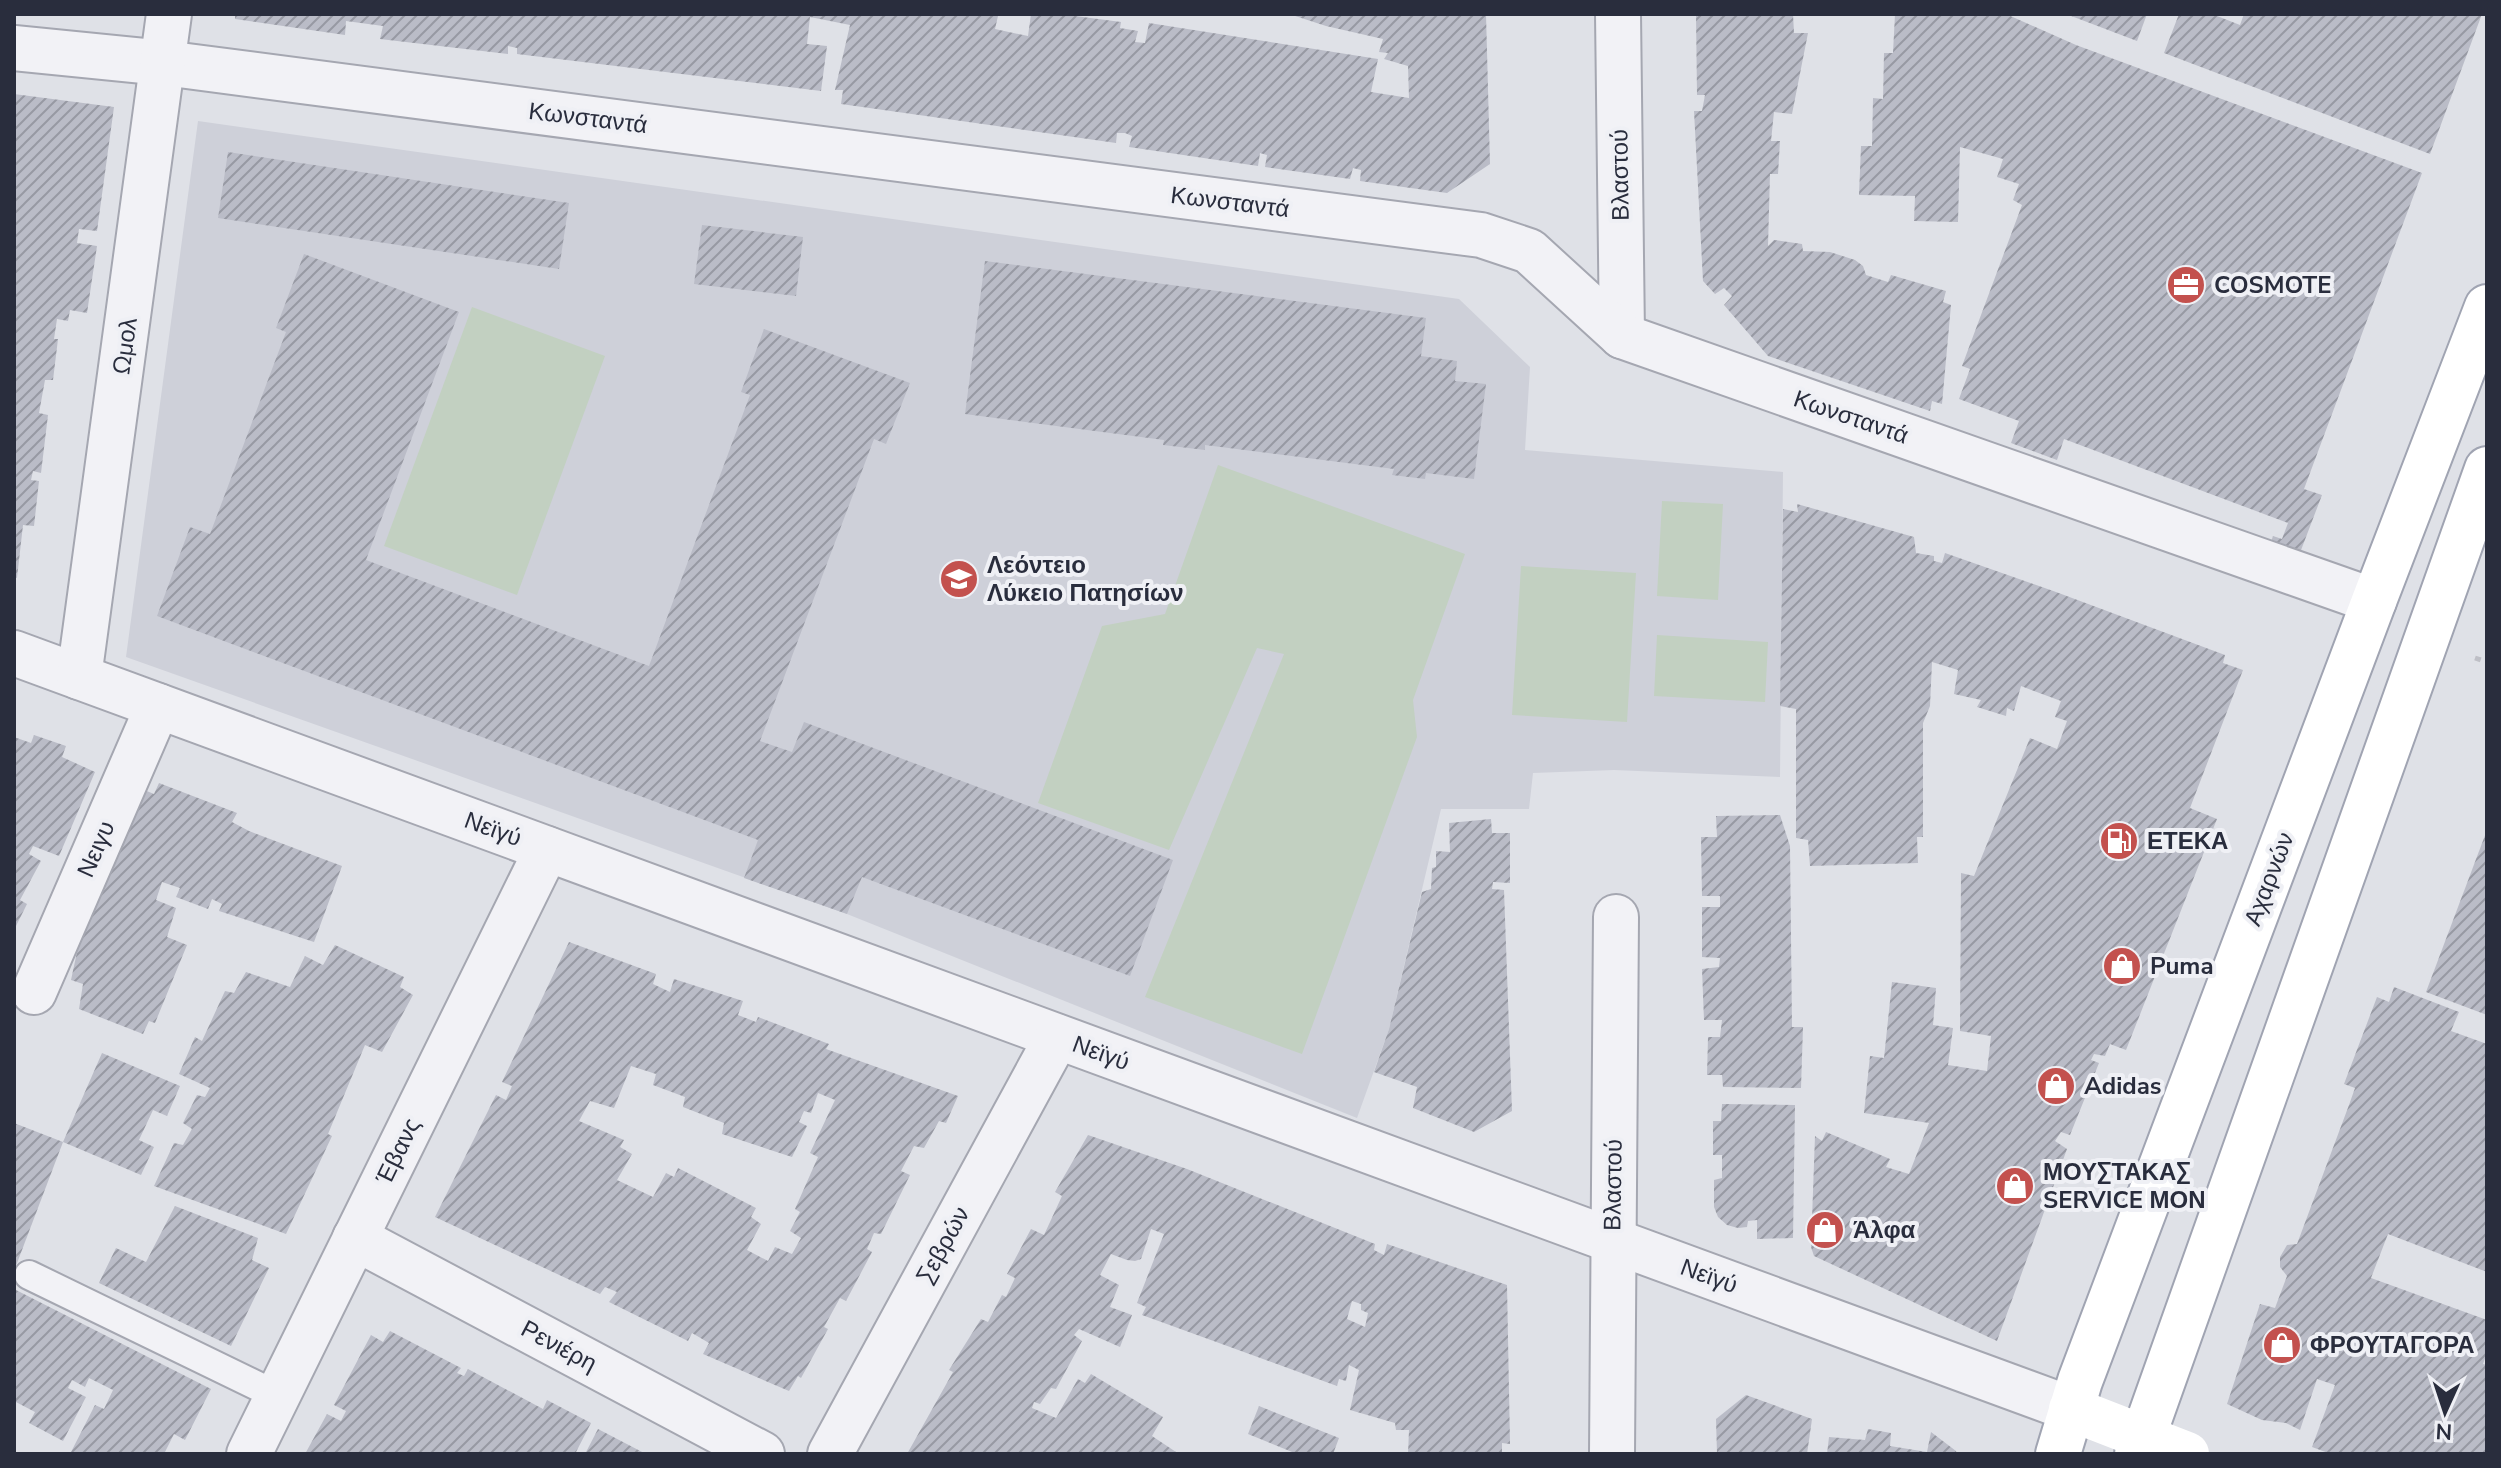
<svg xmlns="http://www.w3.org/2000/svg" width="2501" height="1468" viewBox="0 0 2501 1468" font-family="'Nunito Sans',sans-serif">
<defs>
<pattern id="building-hatch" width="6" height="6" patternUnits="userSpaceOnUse" patternTransform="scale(2)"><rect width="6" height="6" fill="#babcc7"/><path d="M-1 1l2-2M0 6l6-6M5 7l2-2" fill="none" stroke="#9799a3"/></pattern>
</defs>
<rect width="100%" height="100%" fill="#dfe1e7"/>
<path fill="#ced0d9" d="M198,121L1459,299L1530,367L1525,450L1783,472L1780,777L1614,770L1533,773L1529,809H1441L1389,1029L1357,1118L847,914L126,657Z"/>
<g fill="#c2d0c1">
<path d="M472,307L605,356L517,595L384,546Z"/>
<path d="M1218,465L1465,554L1413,700L1417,737L1302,1054L1145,997L1284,654L1257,648L1169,850L1038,803L1102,626L1165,614Z"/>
<path d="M1662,501L1723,504L1718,600L1657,596Z"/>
<path d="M1521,566L1636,573L1627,722L1512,715Z"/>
<path d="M1657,635L1768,642L1765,702L1654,696Z"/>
</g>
<g fill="url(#building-hatch)" fill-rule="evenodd">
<path d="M235,14H983L998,16L995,29L1028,36L1031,14H1060L1121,22L1120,28L1138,31L1135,42L1145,43L1149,23L1378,59L1371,92L1409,98L1408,66L1384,59L1388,53L1379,52L1383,39L1326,26L1289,14H1486L1490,164L1447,193L1360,181L1361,170L1353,168L1350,179L1265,167L1267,155L1260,153L1258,166L1129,147L1132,136L1125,133H1117L1116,143L841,104L843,90H835L850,25L810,17L807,44L827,46L821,91L517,54V48L508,46V54L380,39L383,26L346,21L345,35L235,19Z"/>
<path d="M1696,14H1793L1794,33H1808L1792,114L1774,112L1771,141H1780L1778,174H1770L1768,246L1774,240L1802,244L1803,251L1830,252L1855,260L1863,266L1866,275L1888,282L1891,275L1946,291L1943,302L1951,305L1942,404L1932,401L1930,411L1768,356L1724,305L1732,296L1724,288L1715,294L1703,281L1694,111H1702L1705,95H1697Z"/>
<path d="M1895,14H2006L2076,45L2422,173L2304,489L2322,495L2298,558L2269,548L2273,536L2282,539L2288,523L2064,439L2057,460L2011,443L2019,421L1959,399L1970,369L1962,366L2022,205L2013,200L2019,184L1997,177L2003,159L1960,147L1958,222L1914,221L1915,196L1859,195L1861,146H1872L1873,98L1883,99L1884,53H1893Z"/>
<path d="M2066,14H2147L2137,41Z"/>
<path d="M2179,14H2212L2240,25L2244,14H2482L2430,154L2164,53Z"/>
<path d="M14,94L114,107L97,231L79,229L77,243L97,246L87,313L70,310L68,321L57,319L54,339H58L53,380H45L39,413L48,415L41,473L33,471L31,480L39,481L34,526L23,525L17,578L14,577Z"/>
<path d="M228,152L569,203L559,269L218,218Z"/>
<path d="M702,225L803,237L796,296L694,284Z"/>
<path d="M304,254L459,312L366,560L649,666L750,395L741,392L764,329L910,383L886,444L874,439L760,741L792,752L804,722L1173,860L1130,976L862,877L847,914L744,878L758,840L157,616L190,527L210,534L286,332L276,328Z"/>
<path d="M985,261L1426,318L1421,356L1457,361L1455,381L1486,384L1474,479L1426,473L1425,479L1392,475L1394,469L1205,445V450L1163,445L1164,440L965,414Z"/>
<path d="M1797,504L1914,537L1916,553L1934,556V561L1942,563L1945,553L2056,592L2225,655L2223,663L2243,670L2190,808L2217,819L2126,1050L2110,1044L2105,1056L2094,1054L2091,1060L2099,1063L2070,1135L2061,1132L2055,1141L2067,1149L1997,1341L1814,1256L1811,1247L1815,1136L1822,1141L1826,1132L1890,1159L1886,1167L1909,1174L1929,1123L1864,1113L1870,1056L1884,1058L1892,982L1936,988L1933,1025L1953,1028L1948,1065L1987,1071L1991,1036L1960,1031L1961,873L1974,876L2030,738L2057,749L2067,721L2055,717L2061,701L2021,686L2014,711L2007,708L2006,716L1977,707L1981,700L1954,694L1958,670L1932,662L1930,706L1923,723V837H1917L1918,863L1810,866L1808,840L1796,838V709L1780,706L1783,509L1798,512Z"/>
<path d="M34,735L66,746L62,757L95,772L59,856L33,846L29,854L41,861L20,900L27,904L14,930V737L31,743Z"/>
<path d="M159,783L237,813L232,822L249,831L342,866L314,942L219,911L222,904L212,899L208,909L176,897L180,888L162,882L156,900L176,908L167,937L187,945L155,1023L149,1021L143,1034L79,1009L83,984L71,980L86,910L137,787L154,794Z"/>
<path d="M1780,815L1790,846L1792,1027H1803L1801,1088L1723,1087L1722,1075H1707L1708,1037H1720L1722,1020H1704L1702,969L1719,967L1720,958L1702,957V907H1720V896H1702L1701,837H1717L1716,816Z"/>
<path d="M1491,819L1492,833H1510V883L1493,882L1492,889L1504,890L1512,1111L1474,1132L1413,1108L1417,1087L1374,1072L1389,1029L1422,892L1431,889L1432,868L1436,867V851L1450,852L1449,823Z"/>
<path d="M2487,830V1015L2426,992Z"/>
<path d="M569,942L656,974L653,984L670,992L674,979L743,1001L738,1015L756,1022L758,1017L829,1044L826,1049L958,1096L946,1123L939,1121L924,1148L914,1146L901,1171L910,1175L881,1234L874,1233L867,1249L872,1252L846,1301L840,1298L824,1327L828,1329L801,1378L798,1376L789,1391L703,1354L709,1343L692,1333L688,1341L609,1302L617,1292L605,1287L600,1294L435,1217L496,1095L506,1100L512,1086L502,1082ZM631,1066L656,1074L653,1085L685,1097L683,1107L724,1123L722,1134L792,1157L807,1126L799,1122L804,1111L811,1113L818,1093L835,1100L810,1153L818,1157L795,1209L800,1212L790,1231L801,1238L792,1254L775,1247L768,1261L747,1250L761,1224L751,1217L756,1208L678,1168L674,1177L666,1173L653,1197L617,1180L632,1154L620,1147L624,1140L579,1121L590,1101L614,1108Z"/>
<path d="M335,945L404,977L400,987L413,995L382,1052L365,1045L328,1134L332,1136L286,1234L154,1186L174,1143L183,1145L192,1129L183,1123L197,1095L205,1097L210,1088L179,1074L195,1037L202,1041L225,991L234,993L246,972L290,987L305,956L323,965Z"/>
<path d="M2394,987L2459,1012L2451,1031L2487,1044V1272L2388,1234L2371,1278L2487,1320V1353L2483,1364L2487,1365V1454H2331L2312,1447L2335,1385L2317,1379L2300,1430L2286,1423L2262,1420L2227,1404L2260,1304L2275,1308L2287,1276L2280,1267V1257L2287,1245L2297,1244L2349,1105L2355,1088L2344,1084L2377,997L2389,1002Z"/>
<path d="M102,1053L180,1086L167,1116L153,1110L139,1140L154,1147L141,1175L63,1142Z"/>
<path d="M1722,1104L1795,1105L1793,1238L1757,1239V1220L1748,1221L1747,1227L1738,1228L1727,1225L1718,1217L1714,1207V1180L1722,1178V1155H1713V1121H1721Z"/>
<path d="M14,1123L63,1142L14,1271Z"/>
<path d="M1088,1135L1187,1169L1375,1244L1374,1250L1384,1255L1387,1244L1507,1285L1510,1444L1502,1443V1454H1408L1409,1430H1396L1395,1423L1350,1410L1359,1370L1349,1365L1346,1381L1339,1379L1337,1386L1142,1315L1146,1307L1137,1303L1164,1234L1151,1229L1141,1259L1135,1261L1127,1260L1111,1254L1100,1275L1119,1285L1110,1307L1132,1315L1120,1347L1079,1329L1074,1335L1082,1341L1056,1389L1051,1388L1040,1404L1034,1402L1032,1408L1056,1418L1078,1379L1085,1383L1091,1374L1163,1417L1152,1436L1179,1454H907L953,1372L949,1370L981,1319L988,1322L1002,1295L1006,1297L1015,1278L1007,1274L1031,1229L1044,1235L1062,1196L1055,1192ZM1352,1301L1361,1304V1310L1368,1313L1365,1327L1347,1319Z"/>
<path d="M175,1206L258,1238L252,1260L269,1268L231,1346L99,1283L116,1248L146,1262Z"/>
<path d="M14,1289L211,1389L185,1440L174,1434L164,1454H70L95,1405L104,1409L113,1390L89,1378L85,1387L72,1380L68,1388L86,1397L63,1441L29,1423L35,1412L14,1401Z"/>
<path d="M390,1331L461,1368L457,1373L464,1376L468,1369L543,1409L547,1400L591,1423L575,1454H305L327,1414L341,1421L346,1411L334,1405L371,1335L383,1342Z"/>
<path d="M1746,1395L1812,1419L1807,1454H1717L1716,1419Z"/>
<path d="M1259,1406L1339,1438L1333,1454H1297L1248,1434Z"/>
<path d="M598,1429L646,1454H585Z"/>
<path d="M1868,1429L1891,1433L1890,1446L1927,1452L1931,1432L1956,1451L1957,1454H1827L1829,1437L1865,1440Z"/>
</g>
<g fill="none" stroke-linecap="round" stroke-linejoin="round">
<g stroke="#a5a7b1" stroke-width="32">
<path id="lane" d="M29,1275L278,1396"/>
</g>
<g stroke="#a5a7b1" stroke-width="48">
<g id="street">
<path d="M1618,14L1622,336"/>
<path d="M14,48L164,63L1481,235L1529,251L1622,336L2374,601"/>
<path d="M14,653L2071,1409"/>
<path d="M79,677L169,14"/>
<path d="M34,992L158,706"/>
<path d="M355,1238L762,1454"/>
<path d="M249,1454L547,849"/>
<path d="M830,1454L1057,1037"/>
<path d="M1612,1454L1616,917"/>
</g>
</g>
<g stroke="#a0a4b2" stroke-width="48">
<g id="primary">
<path d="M2058,1454L2080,1381L2374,601L2487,307"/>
<path d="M2137,1454L2487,469"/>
</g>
</g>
<path stroke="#bebfc6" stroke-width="5" stroke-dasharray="6 6" stroke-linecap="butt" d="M2475,658L2487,662"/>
<use href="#lane" stroke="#f2f2f6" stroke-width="28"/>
<use href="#street" stroke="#f2f2f6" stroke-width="44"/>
<path stroke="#fff" stroke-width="44" d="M2071,1409L2187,1454"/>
<use href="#primary" stroke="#fff" stroke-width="44"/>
</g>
<defs>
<g id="office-disc" transform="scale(2)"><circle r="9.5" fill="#c3514e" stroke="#eff0f5"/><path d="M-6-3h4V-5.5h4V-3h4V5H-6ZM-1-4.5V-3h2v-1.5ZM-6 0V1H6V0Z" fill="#fff"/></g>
<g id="school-disc" transform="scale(2)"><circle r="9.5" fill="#c3514e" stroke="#eff0f5"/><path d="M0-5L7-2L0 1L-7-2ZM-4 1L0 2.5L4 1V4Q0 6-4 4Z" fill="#fff"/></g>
<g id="fuel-disc" transform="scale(2)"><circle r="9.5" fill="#c3514e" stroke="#eff0f5"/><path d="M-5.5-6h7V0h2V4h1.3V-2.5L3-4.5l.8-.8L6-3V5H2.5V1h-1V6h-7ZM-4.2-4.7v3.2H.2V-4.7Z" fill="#fff"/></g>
<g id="shop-disc" transform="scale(2)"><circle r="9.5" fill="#c3514e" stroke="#eff0f5"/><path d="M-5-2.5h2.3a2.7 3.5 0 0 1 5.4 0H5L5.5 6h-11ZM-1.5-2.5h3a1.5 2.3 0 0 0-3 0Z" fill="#fff"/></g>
</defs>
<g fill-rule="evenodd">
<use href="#office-disc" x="2186" y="285"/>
<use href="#school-disc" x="959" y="579"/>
<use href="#fuel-disc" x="2119" y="841"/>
<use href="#shop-disc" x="2122" y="966"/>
<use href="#shop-disc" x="2056" y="1086"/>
<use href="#shop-disc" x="2015" y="1186"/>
<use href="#shop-disc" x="1825" y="1230"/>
<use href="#shop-disc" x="2282" y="1345"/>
</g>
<g text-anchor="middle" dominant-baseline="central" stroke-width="8" stroke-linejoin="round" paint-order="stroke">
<g font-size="24" fill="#292d3d" stroke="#eff0f5">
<text transform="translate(588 118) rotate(7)">Κωνσταντά</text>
<text transform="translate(1620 175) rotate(-91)">Βλαστού</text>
<text transform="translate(1230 202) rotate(7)">Κωνσταντά</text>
<text transform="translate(125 346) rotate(-82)">Ωμολ</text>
<text transform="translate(1851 417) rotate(19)">Κωνσταντά</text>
<text transform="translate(493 829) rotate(20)">Νεϊγύ</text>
<text transform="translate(96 849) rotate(-66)">Νειγυ</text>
<text transform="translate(2269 879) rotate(-69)">Αχαρνών</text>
<text transform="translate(1101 1053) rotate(20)">Νεϊγύ</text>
<text transform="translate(398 1151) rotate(-64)">Έβανς</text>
<text transform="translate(1613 1185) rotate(-89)">Βλαστού</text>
<text transform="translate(943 1245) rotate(-61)">Σεβρών</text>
<text transform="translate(1709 1276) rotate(20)">Νεϊγύ</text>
<text transform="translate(559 1346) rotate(28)">Ρενιέρη</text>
</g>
<g font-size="24" font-weight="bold" fill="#292d3d" stroke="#eff0f5" text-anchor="start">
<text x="2214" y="285">COSMOTE</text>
<text x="987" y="565">Λεόντειο<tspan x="987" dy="28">Λύκειο Πατησίων</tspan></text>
<text x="2147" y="841">ΕΤΕΚΑ</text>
<text x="2150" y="966">Puma</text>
<text x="2084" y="1086">Adidas</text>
<text x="2043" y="1172">ΜΟΥΣΤΑΚΑΣ<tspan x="2043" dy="28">SERVICE ΜΟΝ</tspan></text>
<text x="1853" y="1230">Άλφα</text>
<text x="2310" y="1345">ΦΡΟΥΤΑΓΟΡΑ</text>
</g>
</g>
<rect width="2501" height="1468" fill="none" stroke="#292d3d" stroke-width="32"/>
<g transform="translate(2445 1412) rotate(183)" stroke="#eff0f5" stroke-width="6" paint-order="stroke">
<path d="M0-6L14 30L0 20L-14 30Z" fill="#292d3d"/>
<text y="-12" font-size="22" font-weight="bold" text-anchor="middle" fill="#292d3d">N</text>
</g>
</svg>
